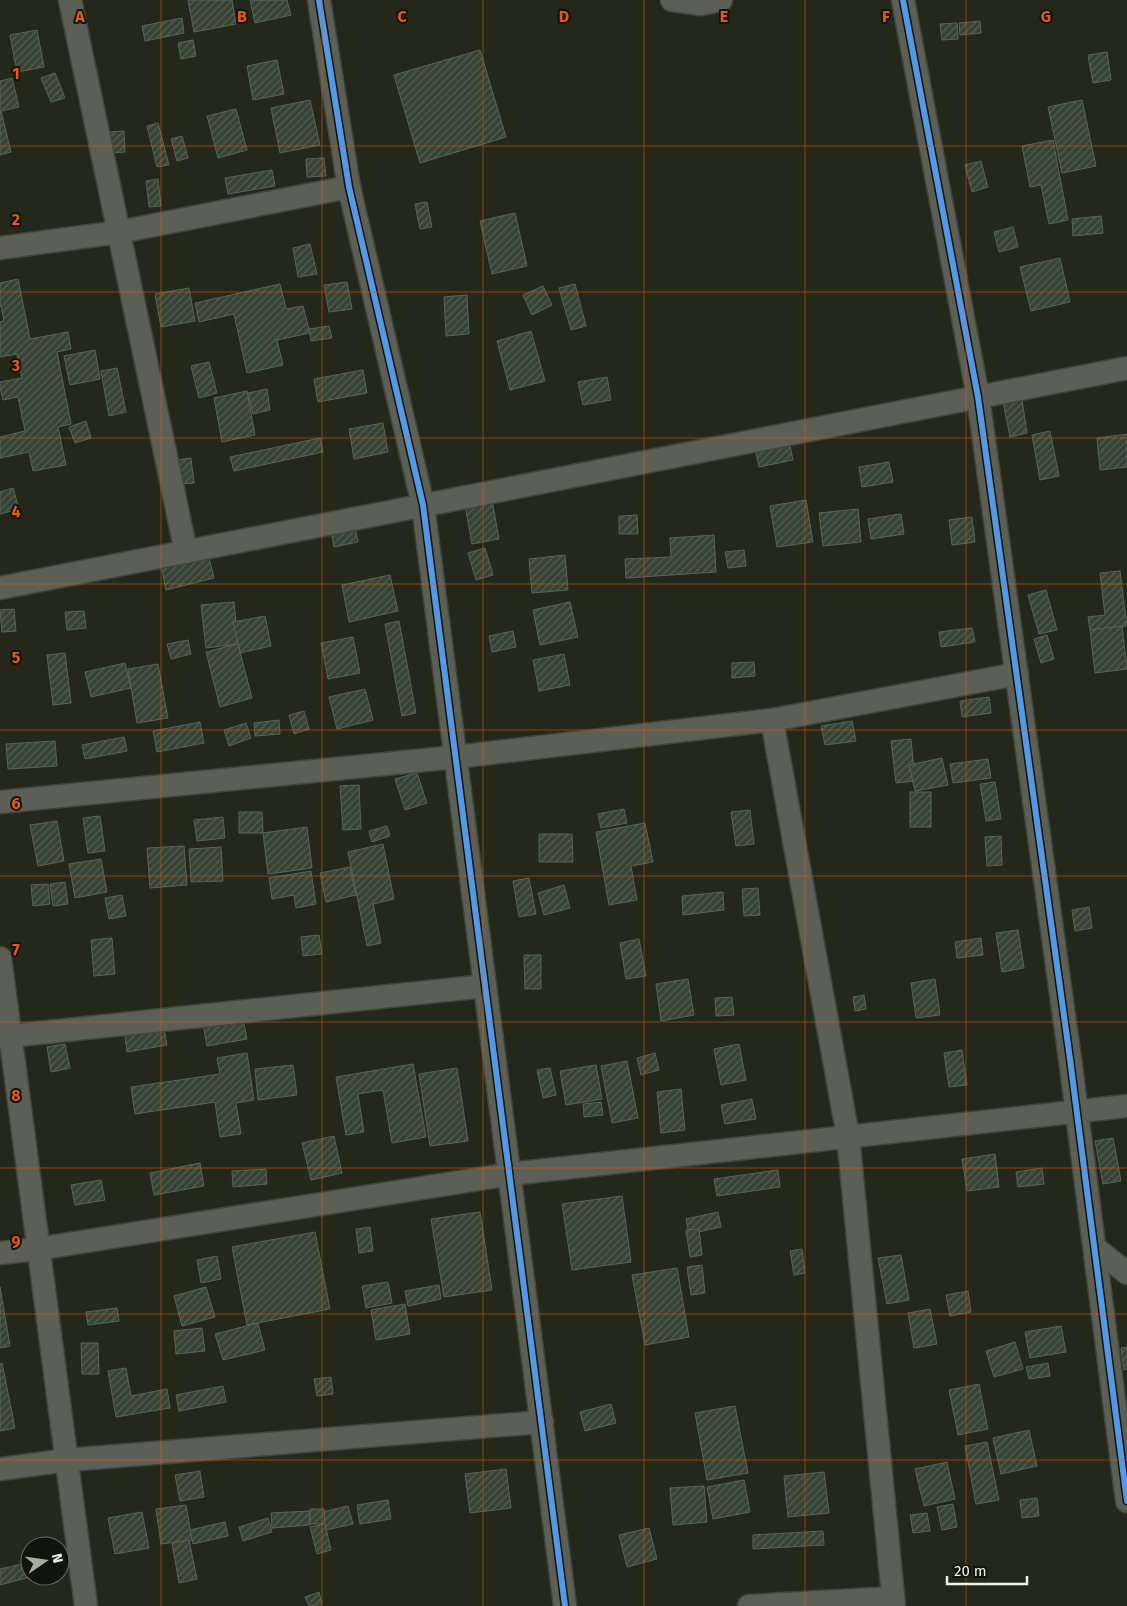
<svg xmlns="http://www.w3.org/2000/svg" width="1127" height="1606" viewBox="0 0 1127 1606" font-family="'Fira Sans',sans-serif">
<defs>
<pattern id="building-hatch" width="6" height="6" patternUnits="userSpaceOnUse" patternTransform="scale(1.25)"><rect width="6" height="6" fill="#364334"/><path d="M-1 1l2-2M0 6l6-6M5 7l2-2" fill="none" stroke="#535f51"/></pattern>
</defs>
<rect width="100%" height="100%" fill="#24281b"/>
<g fill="url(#building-hatch)" stroke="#5c6359">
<path d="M188,0H232L236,24L194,32Z"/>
<path d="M250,0H287L291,15L255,23Z"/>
<path d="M182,18L184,33L145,41L142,26Z"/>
<path d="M980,21L981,33L960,35L959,23Z"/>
<path d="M957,23L958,39L942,40L940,24Z"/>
<path d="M37,30L44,67L17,72L10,35Z"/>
<path d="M193,40L196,56L181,59L178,43Z"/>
<path d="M480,50L506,137L420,163L394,75Z"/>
<path d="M1107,52L1111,80L1093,83L1088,55Z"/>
<path d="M277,60L284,94L253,100L247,66Z"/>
<path d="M55,73L65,98L51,102L41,78Z"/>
<path d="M12,78L19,107L1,111L11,152L0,155V81Z"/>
<path d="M310,100L320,145L280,153L271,108Z"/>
<path d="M1082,100L1096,166L1062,173L1048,107Z"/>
<path d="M236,109L247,150L218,158L207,116Z"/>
<path d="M158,123L169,165L157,167L147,126Z"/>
<path d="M124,131L125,152L110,153L109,132Z"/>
<path d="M182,136L188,158L177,161L171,139Z"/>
<path d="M1053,140L1068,220L1049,224L1041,185L1030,187L1022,146Z"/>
<path d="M324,158L326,176L307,177L306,159Z"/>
<path d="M981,161L988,187L972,192L965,165Z"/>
<path d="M272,170L275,186L228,194L225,178Z"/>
<path d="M158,179L161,206L149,207L146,181Z"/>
<path d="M427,202L432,227L420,229L415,204Z"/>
<path d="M515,213L527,266L492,274L480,221Z"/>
<path d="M1101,216L1103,233L1073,236L1072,219Z"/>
<path d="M1013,227L1018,247L999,252L994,232Z"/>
<path d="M310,244L317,274L298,277L293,248Z"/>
<path d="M1060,258L1070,302L1031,311L1020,267Z"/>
<path d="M18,279L30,339L68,332L71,349L57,352L71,424L58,427L66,465L33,471L29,452L0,458V437L25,431L18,397L3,400L0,387V382L22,378L17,354L0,357V322L4,321L1,306H0V283Z"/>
<path d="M347,282L352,309L329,312L324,285Z"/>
<path d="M280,284L286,309L303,306L310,333L277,340L283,365L247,373L234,314L199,322L195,303Z"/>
<path d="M575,284L586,326L571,330L559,288Z"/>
<path d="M543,286L552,305L532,315L523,295Z"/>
<path d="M189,288L195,321L161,327L155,294Z"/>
<path d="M467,295L469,334L446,336L444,297Z"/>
<path d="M329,326L332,338L311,341L309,329Z"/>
<path d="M531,331L545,381L510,390L497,341Z"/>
<path d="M95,350L100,379L70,385L64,356Z"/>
<path d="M209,362L217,393L199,398L191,366Z"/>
<path d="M117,368L126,412L109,416L101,371Z"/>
<path d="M363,370L367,393L318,402L314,379Z"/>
<path d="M607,377L611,400L583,405L578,382Z"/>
<path d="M267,389L270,410L253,414L248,393Z"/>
<path d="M247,391L255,435L222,442L214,398Z"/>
<path d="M1021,393L1027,433L1010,437L1002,396Z"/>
<path d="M86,421L91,438L75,443L69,427Z"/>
<path d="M383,423L388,452L354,459L349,429Z"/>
<path d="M1050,431L1059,476L1040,480L1032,435Z"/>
<path d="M1127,434V467L1100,470L1097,438Z"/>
<path d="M788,437L793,460L759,467L754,443Z"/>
<path d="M320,438L323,452L234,471L230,457Z"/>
<path d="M191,458L194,483L181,484L178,460Z"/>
<path d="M889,462L893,482L862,487L859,467Z"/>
<path d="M13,488L19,509L0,514V492Z"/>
<path d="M492,500L499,539L472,544L465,505Z"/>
<path d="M806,500L813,542L777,547L770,506Z"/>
<path d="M858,509L861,542L823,546L819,513Z"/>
<path d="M901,514L904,534L871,539L868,519Z"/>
<path d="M637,515L638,534H619V516Z"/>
<path d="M972,517L975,542L952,545L949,520Z"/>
<path d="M355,527L358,542L334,547L331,532Z"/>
<path d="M714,535L716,572L626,578L625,559L671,557L670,538Z"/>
<path d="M485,548L493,575L476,580L468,553Z"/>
<path d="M207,549L214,578L166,590L160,560Z"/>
<path d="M744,550L746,566L728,568L725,552Z"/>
<path d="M565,555L568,590L532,593L529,559Z"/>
<path d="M1120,571L1127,626L1090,630L1088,617L1105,615L1100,573Z"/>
<path d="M390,575L398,611L349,622L342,585Z"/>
<path d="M1046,590L1057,630L1039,634L1028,595Z"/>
<path d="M234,602L238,644L206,648L201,605Z"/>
<path d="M570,602L578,637L540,645L533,610Z"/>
<path d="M14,609L16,631L2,632L0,610Z"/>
<path d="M84,611L86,628L67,630L65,612Z"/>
<path d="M265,616L271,646L240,653L233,622Z"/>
<path d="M399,621L416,713L402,716L385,624Z"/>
<path d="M1122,626L1127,669L1095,673L1090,630Z"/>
<path d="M972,628L975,642L941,647L939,632Z"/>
<path d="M513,631L516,647L492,652L489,636Z"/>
<path d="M1047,635L1054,659L1041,663L1034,639Z"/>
<path d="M353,637L360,673L328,679L321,643Z"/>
<path d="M188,640L191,654L171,659L167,644Z"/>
<path d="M238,644L252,698L220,707L206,652Z"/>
<path d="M65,653L71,703L53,705L47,655Z"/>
<path d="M564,654L570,685L539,691L533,660Z"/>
<path d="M754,662L755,676L732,678V663Z"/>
<path d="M125,663L131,688L91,697L85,672Z"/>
<path d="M158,664L168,718L137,723L128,669Z"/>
<path d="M365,689L373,720L337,729L329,697Z"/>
<path d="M989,697L991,713L962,717L960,701Z"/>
<path d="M304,711L309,729L294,734L289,715Z"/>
<path d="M279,720L280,734L255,736L254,723Z"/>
<path d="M852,721L856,741L825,745L821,726Z"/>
<path d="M200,722L204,743L157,752L153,731Z"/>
<path d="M246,723L251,738L229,746L224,730Z"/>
<path d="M124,737L127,751L85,759L82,745Z"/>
<path d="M911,739L915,781L896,783L891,741Z"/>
<path d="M55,741L57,766L8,769L6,744Z"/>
<path d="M942,758L948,785L915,791L909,765Z"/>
<path d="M988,759L991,778L953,783L950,764Z"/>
<path d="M417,773L427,803L405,810L395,779Z"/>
<path d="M995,782L1001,819L986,821L980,784Z"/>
<path d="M359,785L361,829L343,830L340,786Z"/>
<rect x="910" y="792" width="21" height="35"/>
<path d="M624,809L627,823L601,828L598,814Z"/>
<path d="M750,810L754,844L736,846L731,812Z"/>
<path d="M239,812H262L263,833H239Z"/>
<path d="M100,816L105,851L88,853L83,818Z"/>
<path d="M223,817L225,838L197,841L194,820Z"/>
<path d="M57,821L64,861L38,866L30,825Z"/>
<path d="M645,823L653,862L631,866L637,900L609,905L596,832Z"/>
<path d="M387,826L390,836L372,842L369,831Z"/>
<path d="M307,827L312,868L268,874L263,833Z"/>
<path d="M539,834H572L573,862H539Z"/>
<path d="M1001,836L1002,865L987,866L985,837Z"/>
<path d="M383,844L394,899L373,904L381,943L367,946L348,852Z"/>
<path d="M184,846L187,885L150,888L147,848Z"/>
<path d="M221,847L223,881L191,882L189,849Z"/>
<path d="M101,859L107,892L75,898L69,864Z"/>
<path d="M350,867L356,895L326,902L320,873Z"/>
<path d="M311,871L316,904L296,908L294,895L272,899L269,878Z"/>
<path d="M529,878L536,914L519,917L513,881Z"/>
<path d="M65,882L68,904L53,906L50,884Z"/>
<path d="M48,884L50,904L33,906L31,885Z"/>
<path d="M564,885L570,908L544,915L538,893Z"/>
<path d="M758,888L760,915L744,916L742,889Z"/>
<path d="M723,892L724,910L683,915L682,896Z"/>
<path d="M122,895L126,916L109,919L105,898Z"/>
<path d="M1089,907L1092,928L1075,931L1072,910Z"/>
<path d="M1018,930L1024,968L1002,972L996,933Z"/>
<path d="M319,935L322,954L303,956L301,937Z"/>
<path d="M112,938L115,974L94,976L91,940Z"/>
<path d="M981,938L983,955L957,958L955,942Z"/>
<path d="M639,939L646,976L626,979L620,943Z"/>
<path d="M524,955H541V989H525Z"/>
<path d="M688,979L694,1015L661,1021L656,984Z"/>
<path d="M935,979L940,1015L916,1018L911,983Z"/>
<path d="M864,995L866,1009L855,1011L853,997Z"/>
<path d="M732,997L734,1015L716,1016L715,998Z"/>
<path d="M243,1018L247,1039L207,1046L203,1024Z"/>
<path d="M164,1029L167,1045L127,1052L125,1036Z"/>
<path d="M65,1044L70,1068L51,1072L47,1047Z"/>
<path d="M739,1044L746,1080L721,1085L714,1049Z"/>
<path d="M962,1050L967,1085L949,1087L944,1053Z"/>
<path d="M247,1053L254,1100L236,1103L241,1134L220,1137L215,1102L135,1114L131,1087L220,1074L217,1058Z"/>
<path d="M655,1053L659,1070L641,1075L637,1058Z"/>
<path d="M627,1061L638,1118L612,1123L601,1066Z"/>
<path d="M413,1064L426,1137L392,1143L383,1090L358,1094L364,1132L346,1135L336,1077Z"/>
<path d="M293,1065L297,1095L258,1100L255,1069Z"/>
<path d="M596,1065L602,1099L566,1105L560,1071Z"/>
<path d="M457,1068L468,1141L430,1146L419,1074Z"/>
<path d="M550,1068L556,1095L543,1098L537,1070Z"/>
<path d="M681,1089L685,1130L661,1133L657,1092Z"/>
<path d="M752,1099L756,1119L725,1124L721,1105Z"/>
<path d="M601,1102L603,1115L584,1117L583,1104Z"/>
<path d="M334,1136L342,1173L311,1180L302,1143Z"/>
<path d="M1113,1138L1121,1181L1103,1184L1095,1141Z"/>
<path d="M995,1154L999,1187L967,1191L962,1159Z"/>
<path d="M200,1163L204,1186L154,1195L150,1173Z"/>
<path d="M1042,1168L1044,1184L1018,1187L1016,1172Z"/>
<path d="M266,1169L267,1184L233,1187L232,1171Z"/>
<path d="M778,1170L780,1187L717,1196L714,1179Z"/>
<path d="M101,1180L105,1200L75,1205L71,1185Z"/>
<path d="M622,1196L631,1262L572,1270L562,1204Z"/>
<path d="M480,1212L492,1290L444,1297L431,1219Z"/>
<path d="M718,1212L721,1227L689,1234L686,1219Z"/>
<path d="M370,1227L373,1251L359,1253L356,1229Z"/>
<path d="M699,1229L702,1255L690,1257L686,1230Z"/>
<path d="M315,1232L330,1309L247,1325L232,1247Z"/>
<path d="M802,1249L805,1273L794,1275L790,1251Z"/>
<path d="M901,1255L909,1300L887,1304L878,1258Z"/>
<path d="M217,1256L221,1279L201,1283L197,1260Z"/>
<path d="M702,1265L705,1293L691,1295L687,1267Z"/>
<path d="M677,1268L689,1337L645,1345L632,1275Z"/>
<path d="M388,1282L392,1303L366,1308L362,1286Z"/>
<path d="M439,1285L441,1299L408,1306L405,1291Z"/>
<path d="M0,1287L10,1346L0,1348Z"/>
<path d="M206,1287L215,1317L182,1326L174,1296Z"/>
<path d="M968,1291L971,1312L950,1316L946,1295Z"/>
<path d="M405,1304L410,1334L376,1340L371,1310Z"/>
<path d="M117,1308L119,1321L88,1325L86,1312Z"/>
<path d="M930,1309L937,1344L914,1348L908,1313Z"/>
<path d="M258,1323L265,1350L223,1360L215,1334Z"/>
<path d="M1061,1326L1066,1352L1030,1358L1025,1332Z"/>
<path d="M202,1328L205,1351L176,1354L174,1331Z"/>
<path d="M1015,1342L1023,1369L994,1377L986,1351Z"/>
<path d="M81,1343H98L99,1374H82Z"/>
<path d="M1127,1347V1369L1124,1370L1121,1348Z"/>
<path d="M2,1363L15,1428L0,1431V1364Z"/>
<path d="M1048,1363L1050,1376L1029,1379L1026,1367Z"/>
<path d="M126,1368L131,1396L167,1389L170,1408L116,1417L108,1371Z"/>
<path d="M331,1377L333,1394L317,1396L314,1379Z"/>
<path d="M979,1384L988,1429L958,1435L949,1390Z"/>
<path d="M223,1386L226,1402L179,1411L176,1395Z"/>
<path d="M611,1404L616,1423L585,1431L580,1412Z"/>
<path d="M735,1406L748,1473L707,1480L695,1413Z"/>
<path d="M1029,1430L1037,1466L1001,1474L993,1438Z"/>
<path d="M987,1442L999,1500L976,1504L965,1446Z"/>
<path d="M947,1462L955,1499L924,1506L915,1469Z"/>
<path d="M506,1469L511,1508L470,1513L465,1474Z"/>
<path d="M200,1471L204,1497L180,1501L175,1475Z"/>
<path d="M824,1472L829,1513L788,1517L784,1476Z"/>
<path d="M744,1480L750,1512L713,1519L707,1487Z"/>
<path d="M704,1486L707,1522L673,1525L670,1488Z"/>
<path d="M1037,1498L1039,1516L1022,1518L1020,1500Z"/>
<path d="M388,1500L391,1519L360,1524L357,1505Z"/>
<path d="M953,1504L957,1527L942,1530L937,1507Z"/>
<path d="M186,1505L192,1540L161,1544L156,1509Z"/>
<path d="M348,1506L353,1524L326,1530L322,1512Z"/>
<path d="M310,1509H324L325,1524H310Z"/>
<path d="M309,1511L310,1525L272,1528L271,1513Z"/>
<path d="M142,1512L149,1548L115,1554L108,1518Z"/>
<path d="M927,1513L930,1531L913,1533L910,1515Z"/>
<path d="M268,1518L272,1532L243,1541L239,1527Z"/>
<path d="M225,1522L228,1536L193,1544L190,1530Z"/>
<path d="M325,1524L331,1550L317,1554L310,1527Z"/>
<path d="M649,1528L657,1559L627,1567L619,1535Z"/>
<path d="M823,1531L824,1545L753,1549V1535Z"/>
<path d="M189,1540L197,1579L179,1583L172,1543Z"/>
<path d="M27,1563L30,1577L0,1585V1569Z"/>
<path d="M319,1592L322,1604L309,1606L305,1597Z"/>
</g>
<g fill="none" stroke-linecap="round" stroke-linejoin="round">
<g stroke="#42453b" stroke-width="25">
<g id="street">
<path d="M70,0L186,552"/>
<path d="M319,0L349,187L423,505L565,1606"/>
<path d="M672,0L701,4L721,0"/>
<path d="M903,0L978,397L1070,1059L1127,1501"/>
<path d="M0,248L119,232L349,187"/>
<path d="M0,588L1127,368"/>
<path d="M772,720L848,1136L894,1606"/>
<path d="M0,802L456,757L772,720L1017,674"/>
<path d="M0,958L86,1606"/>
<path d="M0,1037L485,986"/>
<path d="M1095,1248L1127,1273"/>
<path d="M0,1253L37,1249L510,1174L1127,1106"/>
<path d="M0,1469L67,1460L542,1422"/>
<path d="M749,1606L893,1598"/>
</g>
</g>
<use href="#street" stroke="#5c5f56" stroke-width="22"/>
<g stroke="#11140a" stroke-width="9">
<g id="cycleway">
<path d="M319,0L349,187L423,505L565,1606"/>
<path d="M903,0L978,397L1070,1059L1127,1501"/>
</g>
</g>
<use href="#cycleway" stroke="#5399e6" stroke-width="6"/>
</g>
<path fill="none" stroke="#e8590c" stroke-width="1" stroke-opacity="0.55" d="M161,0V1606M322,0V1606M483,0V1606M644,0V1606M805,0V1606M966,0V1606M0,146H1127M0,292H1127M0,438H1127M0,584H1127M0,730H1127M0,876H1127M0,1022H1127M0,1168H1127M0,1314H1127M0,1460H1127"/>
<g font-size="16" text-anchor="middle" font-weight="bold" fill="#e8590c" stroke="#11140a" stroke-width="4" stroke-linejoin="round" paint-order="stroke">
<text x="80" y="22">A</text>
<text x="242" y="22">B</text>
<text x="402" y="22">C</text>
<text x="564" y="22">D</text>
<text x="724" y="22">E</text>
<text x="886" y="22">F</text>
<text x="1046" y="22">G</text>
<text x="16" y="79">1</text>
<text x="16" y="225">2</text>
<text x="16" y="371">3</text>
<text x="16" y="517">4</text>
<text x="16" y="663">5</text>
<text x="16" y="809">6</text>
<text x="16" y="955">7</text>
<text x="16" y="1101">8</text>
<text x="16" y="1247">9</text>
</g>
<g transform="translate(45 1561) rotate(77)"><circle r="24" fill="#11140a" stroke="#6a6d62"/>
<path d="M0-4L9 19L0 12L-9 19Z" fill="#a8ac9e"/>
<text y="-8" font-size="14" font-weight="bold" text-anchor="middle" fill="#eff3e5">N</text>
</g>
<path d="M947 1576v8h80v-8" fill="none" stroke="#eff3e5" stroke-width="2.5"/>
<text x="954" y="1576" font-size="15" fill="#eff3e5" stroke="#11140a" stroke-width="4" paint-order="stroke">20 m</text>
</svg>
